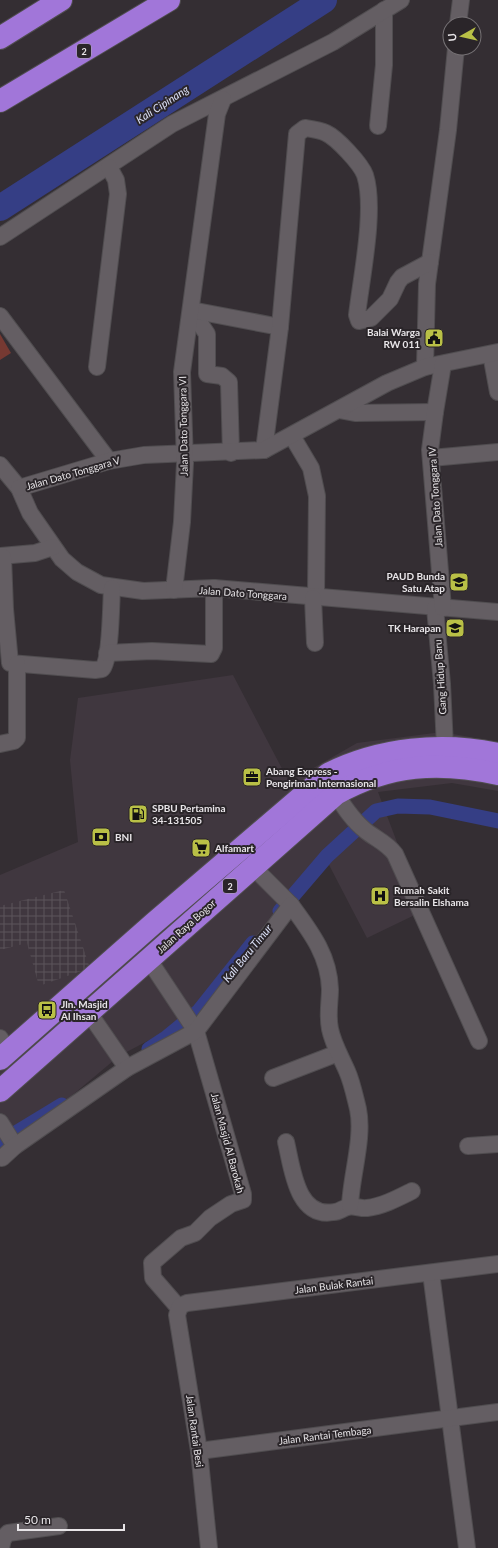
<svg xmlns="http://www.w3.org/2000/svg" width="498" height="1548" viewBox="0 0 498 1548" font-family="Lato,sans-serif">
<defs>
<pattern id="industrial-grid" width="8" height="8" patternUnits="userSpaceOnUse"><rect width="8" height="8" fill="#40373f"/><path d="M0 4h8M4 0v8" fill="none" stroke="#5c545b"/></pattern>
</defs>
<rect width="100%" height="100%" fill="#342e33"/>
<path fill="#40373f" d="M233,675L289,782L357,743L442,732L498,742V791L452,783L378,792L423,911L367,938L327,861L193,1017L119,1056L0,1156V875L78,842L70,760L78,698Z"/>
<path fill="url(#industrial-grid)" d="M64,890L90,968L39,986L27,943L0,950V906Z"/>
<path fill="#763932" d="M0,334L11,353L0,360Z"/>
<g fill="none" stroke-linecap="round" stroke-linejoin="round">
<g stroke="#353e85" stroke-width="15">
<path d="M280,911L327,856L376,811L398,806L430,807L498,821"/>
<path d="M149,1049L166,1038L199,1011L253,943"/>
<path d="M0,1145L11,1136L62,1105"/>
</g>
<path stroke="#353e85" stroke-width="26" d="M0,208L324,0"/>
<g stroke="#504d50" stroke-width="18">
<g id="street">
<path d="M458,24L461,0"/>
<path d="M378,126L384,65V10"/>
<path d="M0,237L172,124L333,42L401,0"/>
<path d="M191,310L207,334V374L222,376L229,382L231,453"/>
<path d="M191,310L280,327"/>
<path d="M0,316L109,461"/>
<path d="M491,354L498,392"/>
<path d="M97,367L118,194L116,180L109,167"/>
<path d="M425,367L427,284L448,130L456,48"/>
<path d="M339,410L355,413L435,412"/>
<path d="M292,436L311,468L317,496L316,598"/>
<path d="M264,450L280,327L297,134L305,128C312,129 320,130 326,133C337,138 361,164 365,175C376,209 361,279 357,315L359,321L371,318L390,299L398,282L402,277L430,262"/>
<path d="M431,458L498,452"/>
<path d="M0,465L19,488L30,513L62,559L77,572L101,585L143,591L214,588L498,612"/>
<path d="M19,488L109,461L144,455L264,450L387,383L425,367L498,352"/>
<path d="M0,556L35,553L53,547"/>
<path d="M3,557L5,609L10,663L95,670L102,669C111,660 111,603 112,588"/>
<path d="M174,590L182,522L185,463L182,372L217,114L223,99"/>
<path d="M313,598L315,643"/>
<path d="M435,608L442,684L445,747"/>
<path d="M443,608L430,450L435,412L443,364"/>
<path d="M107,653L152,651L211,654L214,648V588"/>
<path d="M0,744L14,741L17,738V664"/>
<path d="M336,794C344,807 353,821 366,831C376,839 387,843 395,854L479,1041"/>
<path d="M252,866L291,905"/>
<path d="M149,960L196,1031L243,1194V1200L231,1204L210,1218L195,1233L181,1238L152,1263L153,1278L179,1308"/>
<path d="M89,1013L127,1068"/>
<path d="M0,1038L8,1052"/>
<path d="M273,1078L338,1053"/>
<path d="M0,1122L15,1146"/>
<path d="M286,1142C292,1166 296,1219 334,1212C339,1212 343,1208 348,1207C354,1205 361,1209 367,1208C383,1206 398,1198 412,1191"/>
<path d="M468,1146L498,1144"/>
<path d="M2,1158L15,1146L127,1068L196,1031L291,905C310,931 329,955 330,989C330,1002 327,1015 330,1029C333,1044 341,1057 347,1071C352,1082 355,1097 358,1109C364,1138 351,1176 350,1206"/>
<path d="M431,1273L467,1548"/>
<path d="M199,1451L498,1412"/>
<path d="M1,1548L3,1539L8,1533L59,1526"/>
<path d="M209,1548L199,1451L177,1315L180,1306L187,1303L498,1264"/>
</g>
</g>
<g stroke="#504d50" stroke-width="24">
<g id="highway">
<path d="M0,38L61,0"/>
<path d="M0,101L169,0"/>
<path d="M0,1059L154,923L328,774C380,748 442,742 498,754"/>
<path d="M0,1091L336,794C389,764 439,761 498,774"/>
</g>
</g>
<use href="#street" stroke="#645e63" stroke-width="16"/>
<use href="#highway" stroke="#a176d9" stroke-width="22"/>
</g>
<defs>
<g id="civic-square" transform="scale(1)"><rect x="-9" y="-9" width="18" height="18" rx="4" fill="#b9c046" stroke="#2a2529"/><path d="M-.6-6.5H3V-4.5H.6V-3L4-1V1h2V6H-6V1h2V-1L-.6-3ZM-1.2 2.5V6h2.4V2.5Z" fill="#111"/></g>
<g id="school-square" transform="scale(1)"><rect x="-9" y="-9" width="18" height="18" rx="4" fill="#b9c046" stroke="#2a2529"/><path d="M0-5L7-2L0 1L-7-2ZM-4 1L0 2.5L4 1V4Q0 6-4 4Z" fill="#111"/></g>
<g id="office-square" transform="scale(1)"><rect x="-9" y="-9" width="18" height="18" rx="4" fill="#b9c046" stroke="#2a2529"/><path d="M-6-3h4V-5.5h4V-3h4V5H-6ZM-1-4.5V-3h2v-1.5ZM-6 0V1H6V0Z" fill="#111"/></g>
<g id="fuel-square" transform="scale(1)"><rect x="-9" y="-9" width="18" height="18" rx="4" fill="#b9c046" stroke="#2a2529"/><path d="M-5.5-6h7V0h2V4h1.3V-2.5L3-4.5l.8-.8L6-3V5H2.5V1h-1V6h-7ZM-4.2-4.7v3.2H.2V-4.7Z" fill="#111"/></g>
<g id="bank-square" transform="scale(1)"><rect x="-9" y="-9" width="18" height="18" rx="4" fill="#b9c046" stroke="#2a2529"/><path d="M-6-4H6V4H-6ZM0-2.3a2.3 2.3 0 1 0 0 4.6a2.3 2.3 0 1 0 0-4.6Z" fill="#111"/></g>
<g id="supermarket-square" transform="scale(1)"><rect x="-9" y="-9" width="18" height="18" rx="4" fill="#b9c046" stroke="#2a2529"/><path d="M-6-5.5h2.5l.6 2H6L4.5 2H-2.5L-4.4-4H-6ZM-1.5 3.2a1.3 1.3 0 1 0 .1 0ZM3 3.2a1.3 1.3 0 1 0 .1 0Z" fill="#111"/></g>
<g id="hospital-square" transform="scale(1)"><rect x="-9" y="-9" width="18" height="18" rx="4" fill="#b9c046" stroke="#2a2529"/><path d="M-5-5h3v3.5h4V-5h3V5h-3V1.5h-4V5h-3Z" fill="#111"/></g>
<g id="bus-square" transform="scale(1)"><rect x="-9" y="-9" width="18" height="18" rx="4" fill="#b9c046" stroke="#2a2529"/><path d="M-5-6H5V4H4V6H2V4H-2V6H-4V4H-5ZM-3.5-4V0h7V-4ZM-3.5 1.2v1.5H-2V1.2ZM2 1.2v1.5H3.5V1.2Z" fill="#111"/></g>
</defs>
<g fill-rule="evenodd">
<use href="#civic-square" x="434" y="338"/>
<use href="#school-square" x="459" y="582"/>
<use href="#school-square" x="455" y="628"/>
<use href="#office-square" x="252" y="777"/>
<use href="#fuel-square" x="138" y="814"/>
<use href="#bank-square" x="101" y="837"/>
<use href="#supermarket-square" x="201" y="848"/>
<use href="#hospital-square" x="380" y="896"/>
<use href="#bus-square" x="47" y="1010"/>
</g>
<g text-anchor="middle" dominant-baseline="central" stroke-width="4" stroke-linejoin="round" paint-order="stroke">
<g fill="#2a2529" stroke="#afabaf" stroke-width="1">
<rect x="77" y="44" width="14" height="14" rx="3"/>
<rect x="223" y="879" width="14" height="14" rx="3"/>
</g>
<g font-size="9" font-weight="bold" fill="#e8e5e8">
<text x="84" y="51">2</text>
<text x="230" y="886">2</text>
</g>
<g font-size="10" font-weight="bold" fill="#e8e5e8" stroke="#2a2529" text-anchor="start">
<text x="420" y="332" text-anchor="end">Balai Warga<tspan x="420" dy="12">RW 011</tspan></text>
<text x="445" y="576" text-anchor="end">PAUD Bunda<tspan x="445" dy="12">Satu Atap</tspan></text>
<text x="441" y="628" text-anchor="end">TK Harapan</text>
<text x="266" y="771">Abang Express -<tspan x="266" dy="12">Pengiriman Internasional</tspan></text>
<text x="152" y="808">SPBU Pertamina<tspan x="152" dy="12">34-131505</tspan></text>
<text x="115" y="837">BNI</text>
<text x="215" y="848">Alfamart</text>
<text x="394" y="890">Rumah Sakit<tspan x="394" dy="12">Bersalin Elshama</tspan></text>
<text x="61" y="1004">Jln. Masjid<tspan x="61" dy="12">Al Ihsan</tspan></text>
</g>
<g font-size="10" fill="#e8e5e8" stroke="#2a2529">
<text transform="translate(183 426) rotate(-91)">Jalan Dato Tonggara VI</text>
<text transform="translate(73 473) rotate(-16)">Jalan Dato Tonggara V</text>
<text transform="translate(435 497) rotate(-94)">Jalan Dato Tonggara IV</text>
<text transform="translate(243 593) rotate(4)">Jalan Dato Tonggara</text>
<text transform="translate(440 677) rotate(-94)">Gang Hidup Baru</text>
<text transform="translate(186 926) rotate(-42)">Jalan Raya Bogor</text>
<text transform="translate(228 1143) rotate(75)">Jalan Masjid Al Barokah</text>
<text transform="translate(334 1285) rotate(-7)">Jalan Bulak Rantai</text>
<text transform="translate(195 1431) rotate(82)">Jalan Rantai Besi</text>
<text transform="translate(325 1435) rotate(-7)">Jalan Rantai Tembaga</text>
</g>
<g font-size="11" font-style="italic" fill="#dbe0f6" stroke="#2a2529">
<text transform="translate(162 104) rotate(-33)">Kali Cipinang</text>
<text transform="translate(247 953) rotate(-51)">Kali Baru Timur</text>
</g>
</g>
<g transform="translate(462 36) rotate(262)"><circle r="19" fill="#2a2529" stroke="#767275"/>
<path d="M0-3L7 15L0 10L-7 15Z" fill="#b9c046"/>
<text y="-6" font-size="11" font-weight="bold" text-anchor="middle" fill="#e8e5e8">U</text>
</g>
<path d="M18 1524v6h106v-6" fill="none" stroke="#e8e5e8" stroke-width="2"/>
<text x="24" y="1524" font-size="12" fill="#e8e5e8" stroke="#2a2529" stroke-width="3" paint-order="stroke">50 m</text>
</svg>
